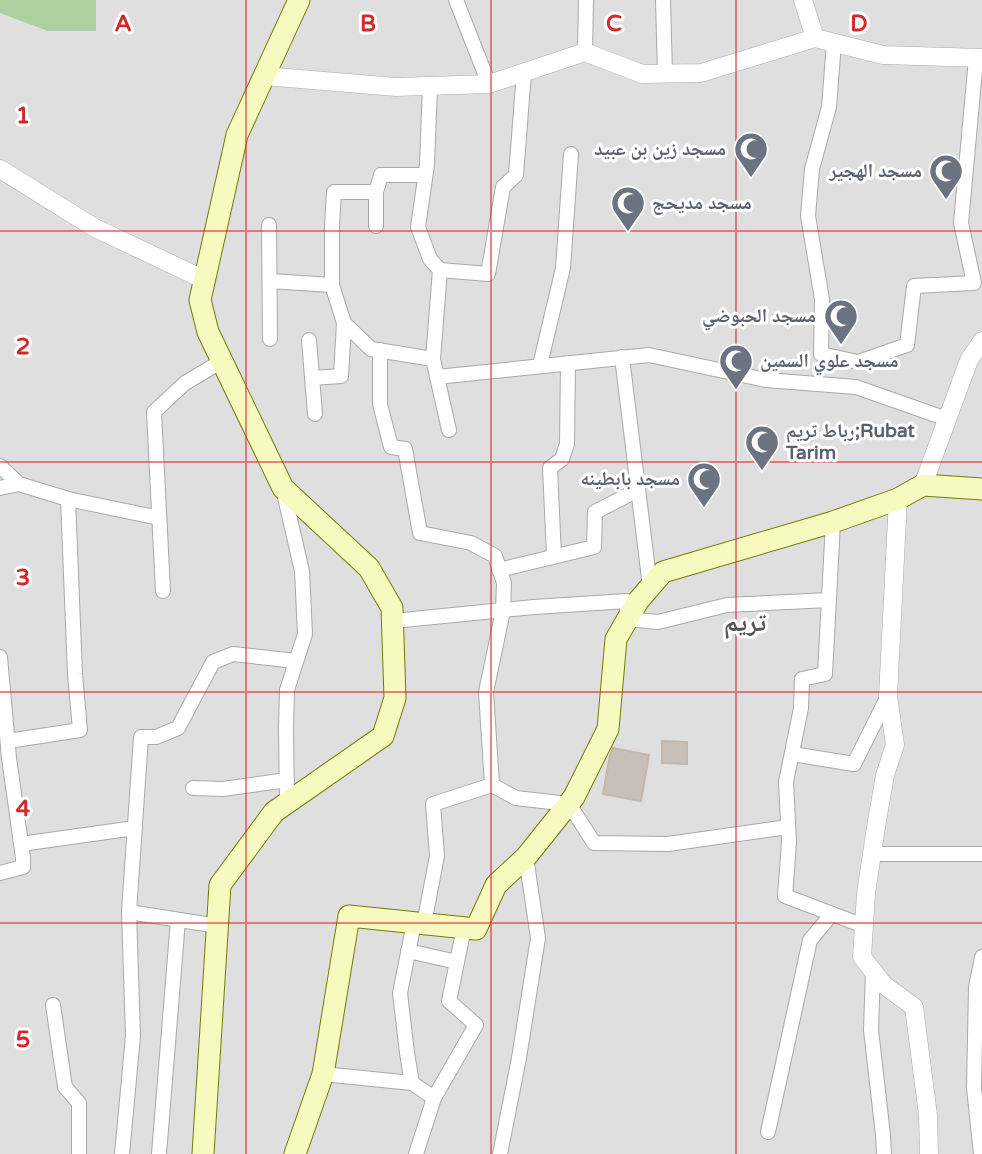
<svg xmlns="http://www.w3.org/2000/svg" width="982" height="1154" viewBox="0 0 982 1154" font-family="'Varela Round','Noto Naskh Arabic',sans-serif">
<rect width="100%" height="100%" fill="#f2efe9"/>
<rect fill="#e0dfdf" x="0" y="0" width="982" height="1154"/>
<path fill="#add19e" d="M0,0H96V31H48L0,13Z"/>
<g fill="#c7bfb8" stroke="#c4b6ab" stroke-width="2">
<path d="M662,741L687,742V764L662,763Z"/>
<path d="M613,748L649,755L641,801L603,794L610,755Z"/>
</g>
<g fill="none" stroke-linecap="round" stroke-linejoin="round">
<g stroke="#a9a9a9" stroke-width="16">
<g id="minor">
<path d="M456,0L489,84"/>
<path d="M663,0L665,74"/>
<path d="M834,43L829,107L812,169L808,216L822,299L821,354L858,362L907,345L914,286L974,283L961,223L976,59"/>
<path d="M585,52L586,0"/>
<path d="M430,86L427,165L418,227L430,259L440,270L433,359L449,430"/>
<path d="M376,192H334L332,226V285L344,323L371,349L433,359"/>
<path d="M269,225L270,339"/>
<path d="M376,226V192L381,175H425"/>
<path d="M440,270L488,274L503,187L516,175L524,72"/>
<path d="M270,281L332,285"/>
<path d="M309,340L315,414"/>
<path d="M380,350V404L391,447L405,449L420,533L471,543L495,556L504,583L503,611L486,692L492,785L516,798L569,804L594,843L668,844L788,827"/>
<path d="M622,357L650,587"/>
<path d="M540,365L563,268L571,154"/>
<path d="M437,377L649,355L766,380L856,387L947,419"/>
<path d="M312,378L341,376L344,323"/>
<path d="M0,466L19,484L68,499L75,674L80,730L8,741"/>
<path d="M0,488L19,484"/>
<path d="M283,489L302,571L305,634L287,690L286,728L287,803"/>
<path d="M68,499L159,518"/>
<path d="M833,522L825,674L802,679L801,708L786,782L789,843L785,896L864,926"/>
<path d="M554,556L550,468L562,459L567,444L568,363"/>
<path d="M499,570L594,547L595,512L638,490"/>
<path d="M163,591L154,412L185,383L222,361"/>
<path d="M393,621L534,607L627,601V619L658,622L727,605L829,600"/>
<path d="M0,657L9,758L23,858V867L0,873"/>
<path d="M792,754L854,764L888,696"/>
<path d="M193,788L223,789L287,780"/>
<path d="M21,844L135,828"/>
<path d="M872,854H982"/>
<path d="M129,912L218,926"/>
<path d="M414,923L400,993L407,1053L412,1083L434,1098L416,1154"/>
<path d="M424,924L437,856L433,804L492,785"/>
<path d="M408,951L457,962"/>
<path d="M873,971L871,1030L883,1135L884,1154"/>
<path d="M53,1005L65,1087L79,1103V1154"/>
<path d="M323,1074L412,1083"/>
<path d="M434,1098L476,1025L449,1001L464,928"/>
<path d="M768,1132L810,940L832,914"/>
<path d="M122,1154L133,1036L129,912L141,737H156L178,728L213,662L233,654L296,661"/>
<path d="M159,1154L178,920"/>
<path d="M500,1154L519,1058L538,938L526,857"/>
<path d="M981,1154L974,1088L976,987L982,957"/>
</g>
</g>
<g stroke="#a9a9a9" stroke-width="19">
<g id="tertiary">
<path d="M803,0L815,38"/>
<path d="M264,76L396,87L489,84L585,52L642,74L701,73L815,38L883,55L982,58"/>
<path d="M0,169L95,228L205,280"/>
<path d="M923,485L969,360L982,341"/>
<path d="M898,499L888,696L895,745L885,775L876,827L866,893L862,957L884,985L914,1007L928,1115L929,1154"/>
</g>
</g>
<g stroke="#707d05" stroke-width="23">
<g id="secondary">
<path d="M203,1154L220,885L274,812L383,736L395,698L392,608L369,568L283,488L208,332L200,300L237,135L299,0"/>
<path d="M295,1154L323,1074L349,916L476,929L496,885L526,857L574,797L608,729L616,639L638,601L663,572L833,522L898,499L923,485L982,489"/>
</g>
</g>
<use href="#minor" stroke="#fff" stroke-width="14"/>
<use href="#tertiary" stroke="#fff" stroke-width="18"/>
<use href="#secondary" stroke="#f7fabf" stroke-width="21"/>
</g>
<path fill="none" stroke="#d62828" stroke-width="2" stroke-opacity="0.55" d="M246,0V1154M491,0V1154M736,0V1154M0,231H982M0,462H982M0,692H982M0,923H982"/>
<defs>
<g id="mosque-pin" transform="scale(1.75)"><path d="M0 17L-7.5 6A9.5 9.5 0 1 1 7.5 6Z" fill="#6b7280" stroke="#fff"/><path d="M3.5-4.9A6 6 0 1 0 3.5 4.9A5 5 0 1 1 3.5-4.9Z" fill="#fff"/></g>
</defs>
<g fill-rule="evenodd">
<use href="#mosque-pin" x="751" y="149"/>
<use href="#mosque-pin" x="946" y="171"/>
<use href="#mosque-pin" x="628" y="203"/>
<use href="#mosque-pin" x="841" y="316"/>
<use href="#mosque-pin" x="736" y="361"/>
<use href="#mosque-pin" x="762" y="442"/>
<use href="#mosque-pin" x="704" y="479"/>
</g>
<g text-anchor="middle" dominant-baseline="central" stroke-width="6" stroke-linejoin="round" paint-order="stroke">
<g font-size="19" font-weight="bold" fill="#5b616d" stroke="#fff" text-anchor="end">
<text x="726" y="149">مسجد زين بن عبيد</text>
<text x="922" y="171">مسجد الهجير</text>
<text x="652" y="203" text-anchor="start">مسجد مديحج</text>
<text x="816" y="316">مسجد الحبوضي</text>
<text x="760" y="361" text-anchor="start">مسجد علوي السمين</text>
<text x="786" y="431" text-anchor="start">رباط تريم;Rubat<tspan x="786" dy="22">Tarim</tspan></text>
<text x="680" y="479">مسجد بابطينه</text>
</g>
<g font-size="26" font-weight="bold" fill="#555" stroke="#fff">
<text x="745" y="622">تريم</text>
</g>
</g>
<g font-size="23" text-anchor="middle" font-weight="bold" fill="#d62828" stroke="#fff" stroke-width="6" stroke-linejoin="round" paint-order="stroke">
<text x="123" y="31">A</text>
<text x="368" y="31">B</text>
<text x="614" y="31">C</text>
<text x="859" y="31">D</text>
<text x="23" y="123">1</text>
<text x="23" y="354">2</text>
<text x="23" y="585">3</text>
<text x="23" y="816">4</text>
<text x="23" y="1047">5</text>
</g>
</svg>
